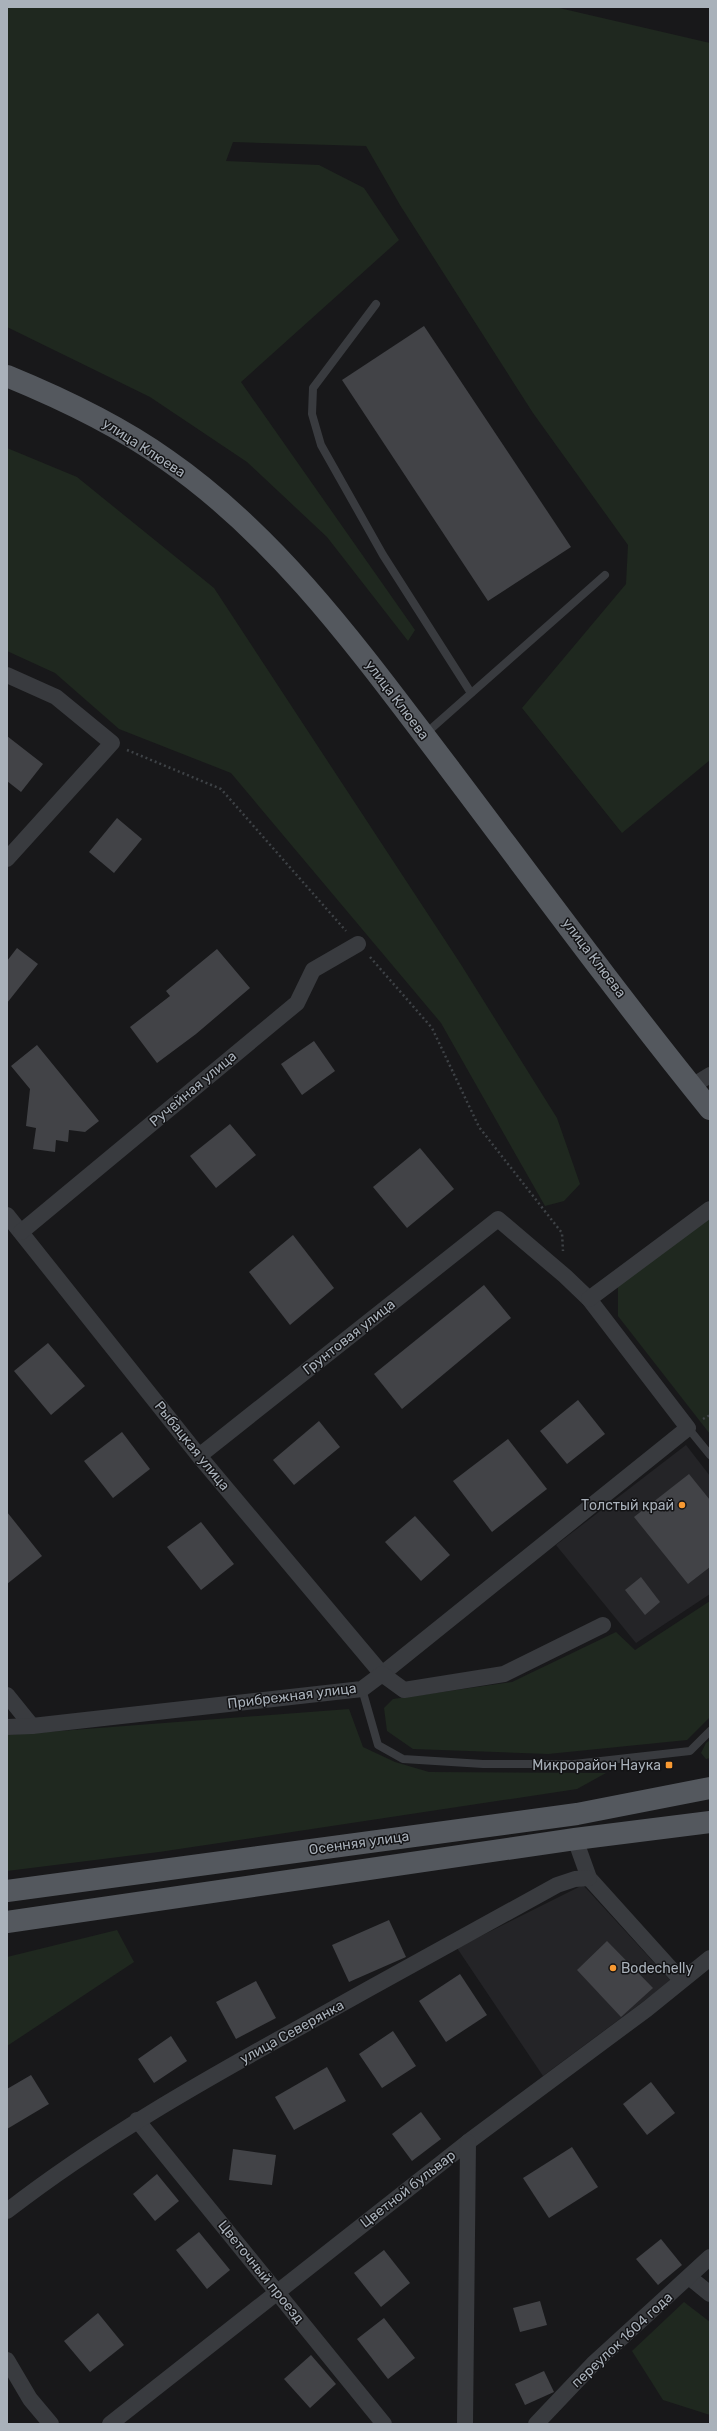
<svg xmlns="http://www.w3.org/2000/svg" width="717" height="2431" viewBox="0 0 717 2431" font-family="Rubik,sans-serif">
<rect width="100%" height="100%" fill="#18181a"/>
<g fill="#242427">
<path d="M686,1445L710,1476V1594L636,1643L556,1545Z"/>
<path d="M583,1885L671,1981L543,2076L457,1948Z"/>
</g>
<g fill="#1f281f">
<path d="M7,7H555L710,43V760L622,833L522,708L626,584L628,545L533,413L400,205L366,146L233,142L226,161L319,165L364,188L399,240L241,382L415,630L408,641L327,537L247,462L150,397L7,327Z"/>
<path d="M7,448L77,477L214,588L460,963L557,1118L580,1184L564,1201L545,1206L441,1023L231,773L119,729L55,673L7,651Z"/>
<path d="M710,1216V1434L618,1316V1286Z"/>
<path d="M710,1601V1717L687,1740L548,1754L413,1749L387,1731L384,1708L393,1699L512,1682L616,1632L635,1650Z"/>
<path d="M349,1709L363,1747L395,1762L429,1772L606,1773L577,1789L159,1852L7,1871V1735Z"/>
<path d="M710,1740V1758L706,1759L701,1753L706,1743Z"/>
<path d="M117,1930L134,1962L7,2046V1957Z"/>
<path d="M684,2302L710,2322V2415L663,2400L632,2351Z"/>
</g>
<g fill="#424347">
<path d="M424,326L571,547L488,601L342,380Z"/>
<path d="M7,736L43,764L21,792L7,781Z"/>
<path d="M117,818L142,839L114,873L89,852Z"/>
<path d="M17,948L38,964L7,1003V961Z"/>
<path d="M217,949L250,988L196,1034L157,1063L130,1027L170,996L166,991Z"/>
<path d="M314,1041L335,1071L302,1095L281,1064Z"/>
<path d="M37,1045L99,1121L85,1132L69,1130L68,1142L56,1140L55,1152L33,1149L36,1128L26,1126L30,1089L11,1066Z"/>
<path d="M230,1124L256,1155L216,1188L190,1156Z"/>
<path d="M420,1148L454,1189L407,1228L373,1187Z"/>
<path d="M293,1235L334,1288L290,1325L249,1272Z"/>
<path d="M484,1285L511,1318L402,1409L374,1374Z"/>
<path d="M48,1343L85,1386L51,1415L14,1371Z"/>
<path d="M578,1400L605,1434L567,1464L540,1431Z"/>
<path d="M319,1421L340,1447L294,1485L273,1460Z"/>
<path d="M122,1432L150,1469L113,1498L84,1461Z"/>
<path d="M508,1439L547,1489L492,1532L453,1481Z"/>
<path d="M689,1474L710,1500V1567L688,1584L634,1517Z"/>
<path d="M7,1512L42,1556L7,1584Z"/>
<path d="M415,1516L450,1555L421,1581L385,1542Z"/>
<path d="M201,1522L234,1564L201,1590L167,1547Z"/>
<path d="M641,1577L660,1602L645,1615L625,1590Z"/>
<path d="M389,1920L406,1957L349,1982L332,1945Z"/>
<path d="M607,1941L653,1988L621,2017L577,1970Z"/>
<path d="M460,1974L487,2015L446,2042L419,2001Z"/>
<path d="M256,1981L276,2018L236,2039L216,2002Z"/>
<path d="M393,2031L416,2066L382,2088L359,2054Z"/>
<path d="M171,2036L187,2061L154,2083L138,2059Z"/>
<path d="M327,2067L346,2101L294,2130L275,2097Z"/>
<path d="M31,2075L49,2104L7,2129V2089Z"/>
<path d="M651,2082L675,2113L647,2135L623,2104Z"/>
<path d="M421,2112L441,2139L412,2161L392,2134Z"/>
<path d="M572,2147L598,2187L549,2218L523,2178Z"/>
<path d="M233,2149L276,2155L272,2185L229,2180Z"/>
<path d="M157,2174L179,2201L155,2221L133,2194Z"/>
<path d="M199,2232L230,2270L207,2289L176,2250Z"/>
<path d="M661,2239L682,2265L658,2285L636,2259Z"/>
<path d="M384,2250L410,2283L381,2307L354,2273Z"/>
<path d="M540,2301L547,2325L520,2332L513,2308Z"/>
<path d="M98,2313L124,2345L90,2372L64,2341Z"/>
<path d="M384,2318L415,2358L388,2379L357,2339Z"/>
<path d="M311,2355L336,2384L310,2408L284,2379Z"/>
<path d="M544,2371L554,2392L525,2405L515,2384Z"/>
</g>
<g fill="none" stroke-linecap="round" stroke-linejoin="round">
<g stroke="#3e4246" stroke-width="2.5" stroke-dasharray="2 3" stroke-linecap="butt">
<path d="M127,750L221,789L346,931"/>
<path d="M370,957L432,1028L479,1127L562,1233L563,1251"/>
<path d="M703,1419L710,1415"/>
</g>
<g stroke="#393b3f" stroke-width="8">
<path d="M376,304L313,388L312,414L321,445L383,555L471,693"/>
<path d="M424,735L605,575"/>
<path d="M688,1428L710,1455"/>
<path d="M362,1689L378,1745L403,1759L483,1764H574L690,1751L710,1731"/>
</g>
<g stroke="#393b3f" stroke-width="16">
<path d="M7,675L56,697L112,743L7,859"/>
<path d="M692,1086L710,1075"/>
<path d="M7,1215L199,1456L382,1674L688,1428L589,1299L565,1276L498,1219L199,1456"/>
<path d="M21,1232L297,1003L313,970L358,944"/>
<path d="M589,1299L710,1209"/>
<path d="M7,1695L32,1726"/>
<path d="M7,1727L32,1726L362,1689L382,1674L404,1690L504,1674L603,1625"/>
<path d="M575,1839L589,1878L681,1980"/>
<path d="M137,2120L384,2424"/>
<path d="M7,2211C100,2139 201,2082 304,2025C388,1978 472,1932 557,1885L575,1879L589,1878"/>
<path d="M689,2277L710,2294"/>
<path d="M7,2360L30,2399L51,2424"/>
<path d="M110,2424L468,2142L647,2009L710,1958"/>
<path d="M465,2424L468,2142"/>
<path d="M536,2424L593,2364L710,2257"/>
</g>
<g stroke="#54585e" stroke-width="22">
<path d="M7,376C63,399 118,425 167,460C282,540 365,658 449,768C535,882 620,998 710,1109"/>
<path d="M7,1891L577,1814L710,1788"/>
<path d="M7,1922L575,1839L710,1822"/>
</g>
</g>
<g fill="#f89932" stroke="#131315" stroke-width="1.5">
<circle cx="682" cy="1505" r="4"/>
<rect x="665" y="1761" width="8" height="8" rx="2"/>
<circle cx="613" cy="1968" r="4"/>
</g>
<g text-anchor="middle" dominant-baseline="central" stroke-width="3" stroke-linejoin="round" paint-order="stroke">
<g font-size="14" fill="#a9b1ba" stroke="#131315">
<text transform="translate(144 448) rotate(33)">улица Клюева</text>
<text transform="translate(397 700) rotate(53)">улица Клюева</text>
<text transform="translate(594 958) rotate(53)">улица Клюева</text>
<text transform="translate(193 1089) rotate(-40)">Ручейная улица</text>
<text transform="translate(349 1337) rotate(-38)">Грунтовая улица</text>
<text transform="translate(192 1446) rotate(51)">Рыбацкая улица</text>
<text transform="translate(292 1696) rotate(-7)">Прибрежная улица</text>
<text transform="translate(359 1843) rotate(-8)">Осенняя улица</text>
<text transform="translate(292 2032) rotate(-29)">улица Северянка</text>
<text transform="translate(408 2189) rotate(-38)">Цветной бульвар</text>
<text transform="translate(261 2272) rotate(51)">Цветочный проезд</text>
<text transform="translate(622 2340) rotate(-43)">переулок 1604 года</text>
</g>
<g font-size="14" fill="#a9b1ba" stroke="#131315" text-anchor="end">
<text x="674" y="1505">Толстый край</text>
<text x="661" y="1765">Микрорайон Наука</text>
<text x="621" y="1968" text-anchor="start">Bodechelly</text>
</g>
</g>
<rect width="717" height="2431" fill="none" stroke="#a9b1ba" stroke-width="16"/>
</svg>
